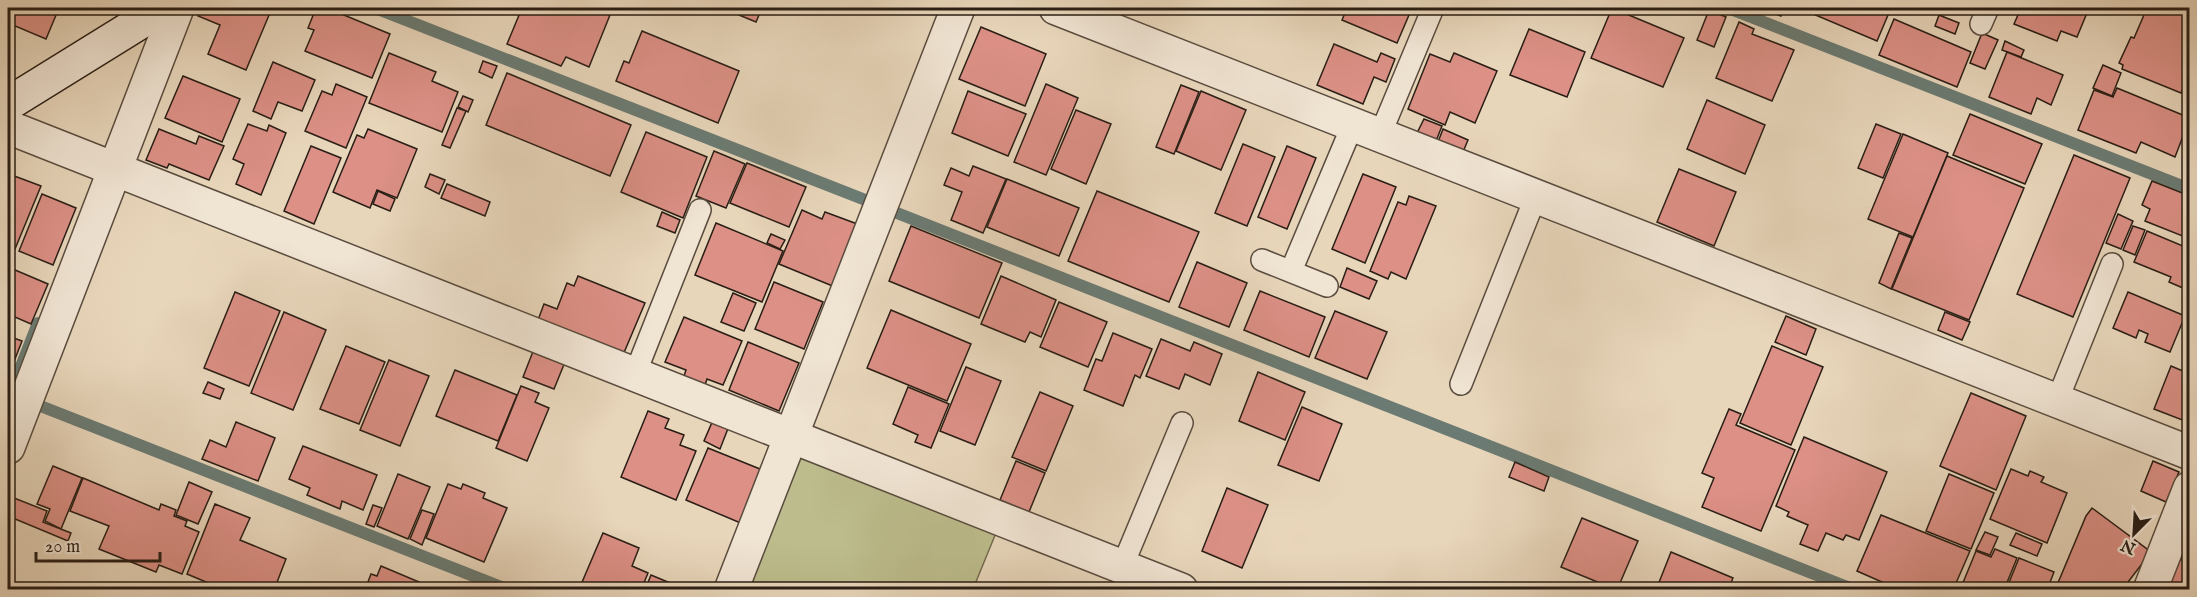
<svg xmlns="http://www.w3.org/2000/svg" width="2197" height="597" viewBox="0 0 2197 597" font-family="'IM FELL English',serif">
<rect width="100%" height="100%" fill="#e8d6bb"/>
<filter id="stains"><feTurbulence type="fractalNoise" baseFrequency=".00333" numOctaves="4"/><feColorMatrix values="0 0 0 0 .2 0 0 0 0 .09 0 0 0 0 .02 0 0 0 .5 -.17"/></filter>
<radialGradient id="worn" r=".72"><stop offset=".6" stop-color="#630" stop-opacity="0"/><stop offset="1" stop-color="#630" stop-opacity=".3"/></radialGradient>
<path fill="#bcbc8c" stroke="#726d50" stroke-width="1.5" d="M808,452L998,528L973,589L744,590L796,457Z"/>
<g fill="none" stroke-linecap="round" stroke-linejoin="round">
<g stroke="#6b7b73" stroke-width="12">
<path d="M375,8L868,201"/>
<path d="M1728,8L2190,189"/>
<path d="M897,213L1855,590"/>
<path d="M8,400L38,323"/>
<path d="M43,407L509,590"/>
</g>
</g>
<g fill="#dc9086" stroke="#291e15" stroke-width="1.5">
<path d="M8,8H59L46,39L8,23Z"/>
<path d="M204,8H272L246,70L208,54L220,25L198,16Z"/>
<path d="M316,8H327L390,34L372,78L305,51L314,30L308,28Z"/>
<path d="M522,8H590L610,15L589,67L566,57L561,66L507,44Z"/>
<path d="M722,8H762L756,22Z"/>
<path d="M1347,8H1412L1397,43L1342,20Z"/>
<path d="M1612,8L1684,38L1663,87L1591,58Z"/>
<path d="M1760,8H1784L1781,16Z"/>
<path d="M1799,8H1891L1877,41Z"/>
<path d="M2021,8H2089L2077,37L2061,31L2057,41L2014,24Z"/>
<path d="M2147,8H2174L2190,14V73L2181,93L2122,69L2123,65L2119,63L2131,37L2134,38Z"/>
<path d="M1709,10L1726,17L1714,47L1697,40Z"/>
<path d="M1939,15L1959,23L1955,34L1935,26Z"/>
<path d="M1894,19L1971,52L1957,87L1879,55Z"/>
<path d="M1739,22L1754,29L1752,34L1794,50L1772,101L1716,78Z"/>
<path d="M981,27L1046,54L1025,106L959,79Z"/>
<path d="M1529,29L1585,52L1567,97L1510,75Z"/>
<path d="M642,31L739,71L718,123L616,81L624,61L629,63Z"/>
<path d="M1982,33L1998,40L1985,69L1970,63Z"/>
<path d="M2005,41L2024,50L2021,57L2002,50Z"/>
<path d="M1334,44L1377,62L1381,53L1395,59L1386,82L1374,77L1363,104L1317,85Z"/>
<path d="M2007,52L2063,75L2051,105L2037,98L2031,114L1989,97Z"/>
<path d="M389,53L436,72L432,81L458,92L442,132L369,103Z"/>
<path d="M1454,53L1497,71L1475,123L1450,112L1445,125L1408,109L1430,54L1450,62Z"/>
<path d="M483,61L497,66L492,78L479,72Z"/>
<path d="M273,62L315,80L302,111L278,102L271,119L253,111Z"/>
<path d="M2103,65L2121,73L2112,96L2093,88Z"/>
<path d="M507,73L631,125L610,176L486,125Z"/>
<path d="M183,76L240,99L222,142L165,118Z"/>
<path d="M336,84L367,97L346,148L305,131L322,91L332,95Z"/>
<path d="M1046,84L1078,98L1046,175L1014,162Z"/>
<path d="M1181,85L1199,92L1174,154L1156,147Z"/>
<path d="M2117,88L2190,118L2175,157L2141,142L2136,153L2078,130L2094,90L2113,97Z"/>
<path d="M968,91L1026,114L1008,156L952,133Z"/>
<path d="M1201,91L1246,110L1221,170L1176,151Z"/>
<path d="M463,96L473,100L468,112L458,107Z"/>
<path d="M1707,100L1765,125L1745,174L1687,149Z"/>
<path d="M457,108L466,111L450,148L442,145Z"/>
<path d="M1076,110L1111,124L1086,184L1051,169Z"/>
<path d="M1970,114L2042,144L2025,184L1953,155Z"/>
<path d="M1424,119L1442,126L1436,141L1417,133Z"/>
<path d="M248,124L267,131L269,125L286,133L261,195L236,184L244,164L233,159Z"/>
<path d="M1876,124L1901,134L1883,178L1858,168Z"/>
<path d="M159,129L196,144L199,136L224,146L209,180L169,164L167,168L146,160Z"/>
<path d="M368,129L417,149L397,198L377,190L370,208L333,192L357,135L364,138Z"/>
<path d="M1443,129L1468,140L1463,152L1438,142Z"/>
<path d="M646,132L707,157L683,218L621,192Z"/>
<path d="M1903,134L1948,153L1913,237L1868,219Z"/>
<path d="M1243,144L1275,157L1247,226L1215,213Z"/>
<path d="M311,146L341,158L314,224L284,211Z"/>
<path d="M1287,146L1316,158L1287,229L1258,217Z"/>
<path d="M714,151L745,164L726,208L696,196Z"/>
<path d="M2074,155L2130,178L2073,317L2017,294Z"/>
<path d="M1947,156L2024,188L1969,320L1892,289Z"/>
<path d="M747,163L806,187L789,227L730,203Z"/>
<path d="M973,166L1006,179L983,233L951,220L962,192L944,185L951,168L969,176Z"/>
<path d="M1679,169L1736,192L1714,246L1657,222Z"/>
<path d="M9,174L41,186L15,249L8,246V178Z"/>
<path d="M430,174L445,180L439,194L425,187Z"/>
<path d="M1363,174L1396,187L1365,263L1332,249Z"/>
<path d="M1007,179L1079,208L1059,256L987,227Z"/>
<path d="M2152,181L2190,196V239L2145,221L2150,209L2142,205Z"/>
<path d="M447,184L490,202L485,216L441,198Z"/>
<path d="M378,191L395,199L390,211L373,204Z"/>
<path d="M1097,191L1199,232L1169,302L1068,261Z"/>
<path d="M42,194L76,208L53,265L19,251Z"/>
<path d="M1409,196L1436,206L1406,279L1391,272L1388,279L1370,271L1398,202L1406,205Z"/>
<path d="M802,210L822,219L825,212L860,225L835,287L779,264Z"/>
<path d="M662,212L680,220L675,233L657,226Z"/>
<path d="M2118,214L2133,221L2121,249L2106,243Z"/>
<path d="M716,223L783,251L762,302L695,275Z"/>
<path d="M911,226L1002,263L979,318L889,281Z"/>
<path d="M2133,226L2145,230L2135,255L2123,250Z"/>
<path d="M2147,231L2190,249V291L2169,282L2171,277L2134,262Z"/>
<path d="M1899,233L1912,238L1891,289L1879,283Z"/>
<path d="M771,234L785,240L780,249L767,243Z"/>
<path d="M1197,262L1247,283L1229,327L1179,307Z"/>
<path d="M8,267L48,284L31,324L8,314Z"/>
<path d="M1347,268L1377,281L1369,299L1340,287Z"/>
<path d="M578,276L645,303L623,355L538,320L544,304L557,309L567,283L574,286Z"/>
<path d="M1001,276L1056,300L1041,337L1030,332L1025,342L981,324Z"/>
<path d="M774,282L823,302L804,349L755,329Z"/>
<path d="M1260,291L1325,317L1309,357L1244,330Z"/>
<path d="M235,292L280,311L249,386L204,368Z"/>
<path d="M2128,292L2185,316L2170,352L2145,342L2148,334L2139,330L2136,338L2113,328Z"/>
<path d="M733,293L756,303L744,331L721,322Z"/>
<path d="M1059,302L1107,322L1088,367L1040,347Z"/>
<path d="M891,310L971,344L947,401L867,368Z"/>
<path d="M1335,311L1387,332L1367,379L1315,358Z"/>
<path d="M284,312L326,330L293,410L251,393Z"/>
<path d="M1945,312L1970,322L1962,340L1938,330Z"/>
<path d="M1786,316L1816,329L1806,355L1775,342Z"/>
<path d="M684,317L742,341L723,385L707,379L705,385L684,376L686,370L665,362Z"/>
<path d="M1113,333L1152,349L1140,378L1135,375L1123,406L1084,390L1096,359L1102,361Z"/>
<path d="M8,336L22,341L8,377Z"/>
<path d="M1161,339L1190,351L1194,342L1222,354L1210,385L1185,374L1179,389L1146,376Z"/>
<path d="M748,342L799,363L779,411L729,390Z"/>
<path d="M346,346L385,362L359,424L320,409Z"/>
<path d="M1772,346L1823,367L1791,445L1740,423Z"/>
<path d="M534,349L565,362L554,389L523,377Z"/>
<path d="M389,360L429,376L400,446L360,430Z"/>
<path d="M2171,366L2190,374V423L2154,409Z"/>
<path d="M966,367L1001,381L975,445L940,431Z"/>
<path d="M455,370L517,395L498,441L436,416Z"/>
<path d="M1258,372L1305,392L1285,440L1239,421Z"/>
<path d="M208,382L224,389L220,399L203,393Z"/>
<path d="M521,386L539,393L535,402L549,408L527,461L496,448Z"/>
<path d="M908,387L949,404L931,448L915,442L918,435L893,424Z"/>
<path d="M1040,392L1073,406L1046,471L1012,457Z"/>
<path d="M1971,393L2026,416L1996,490L1940,466Z"/>
<path d="M1302,407L1342,424L1319,481L1278,465Z"/>
<path d="M1729,409L1741,414L1736,425L1795,450L1761,531L1702,507L1714,478L1702,473Z"/>
<path d="M648,411L669,419L665,428L684,435L680,445L696,451L676,500L621,477Z"/>
<path d="M713,420L729,426L720,449L704,441Z"/>
<path d="M236,422L275,438L258,481L202,459L210,440L226,447Z"/>
<path d="M1804,437L1887,472L1859,540L1846,535L1843,540L1826,533L1818,551L1800,544L1808,525L1787,516L1789,512L1776,506Z"/>
<path d="M303,446L377,475L363,510L342,501L340,509L307,495L310,488L289,479Z"/>
<path d="M708,448L765,471L743,524L686,500Z"/>
<path d="M1016,461L1045,473L1029,512L1000,500Z"/>
<path d="M2153,461L2179,472L2166,502L2141,491Z"/>
<path d="M1515,462L1549,477L1544,491L1509,477Z"/>
<path d="M53,466L82,478L61,529L45,521L50,509L37,504Z"/>
<path d="M2011,469L2028,476L2030,471L2044,477L2041,482L2067,493L2047,543L1990,519Z"/>
<path d="M398,474L430,487L408,539L377,526Z"/>
<path d="M1949,474L1994,493L1971,549L1926,531Z"/>
<path d="M83,478L159,510L161,504L176,510L174,516L187,521L185,526L199,532L182,574L159,565L156,572L99,549L109,526L70,511Z"/>
<path d="M189,482L212,492L198,524L176,515Z"/>
<path d="M448,484L461,489L463,484L485,493L483,498L507,508L484,562L426,538Z"/>
<path d="M1227,488L1268,505L1242,568L1202,551Z"/>
<path d="M14,498L47,511L43,522L71,533L68,541L8,516Z"/>
<path d="M215,504L250,518L240,540L286,559L274,590H225L187,574Z"/>
<path d="M373,505L382,508L374,527L366,524Z"/>
<path d="M2092,508L2151,552L2122,590H2055L2086,516Z"/>
<path d="M422,510L434,514L422,545L410,539Z"/>
<path d="M1881,515L1970,551L1953,590H1900L1857,571Z"/>
<path d="M1582,518L1638,541L1617,590L1561,567Z"/>
<path d="M1985,532L1998,537L1990,555L1976,550Z"/>
<path d="M603,533L639,548L632,566L648,573L641,590H586L580,587Z"/>
<path d="M2016,533L2042,544L2037,556L2010,545Z"/>
<path d="M1995,549L2017,558L2004,590H1960L1976,551L1991,557Z"/>
<path d="M1671,552L1733,578L1728,590H1656Z"/>
<path d="M2019,558L2054,572L2047,590H2006Z"/>
<path d="M2179,559L2190,563V590H2167Z"/>
<path d="M381,566L438,590H365L371,574L377,576Z"/>
<path d="M651,575L687,590H645Z"/>
</g>
<g fill="none" stroke-linecap="round" stroke-linejoin="round">
<g stroke="#594c3e" stroke-width="24">
<g id="lane">
<path d="M1981,24L1988,8"/>
<path d="M1380,135L1433,8"/>
<path d="M1262,260L1327,286"/>
<path d="M1291,271L1353,124"/>
<path d="M635,374L700,210"/>
<path d="M1461,384L1536,196"/>
<path d="M2057,401L2112,264"/>
<path d="M1122,567L1182,423"/>
</g>
</g>
<g stroke="#594c3e" stroke-width="36">
<g id="street">
<path d="M1056,8L2190,453"/>
<path d="M8,127L1181,590"/>
<path d="M8,447L177,8"/>
<path d="M731,590L958,8"/>
<path d="M2150,590L2190,488"/>
</g>
</g>
<g stroke="#291e15" stroke-width="36">
<path id="secondary" d="M8,104L163,8"/>
</g>
<use href="#lane" stroke="#f0e4d3" stroke-width="21"/>
<use href="#street" stroke="#f0e4d3" stroke-width="33"/>
<use href="#secondary" stroke="#f0e4d3" stroke-width="33"/>
</g>
<rect width="2197" height="597" fill="none" stroke="#e8d6bb" stroke-width="30"/>
<rect x="9" y="9" width="2179" height="579" fill="none" stroke="#291e15" stroke-width="3"/>
<rect x="15" y="15" width="2167" height="567" fill="none" stroke="#291e15" stroke-width="1.5"/>
<g transform="translate(2134 534) rotate(204)" stroke="#f0e4d3" stroke-width="4.5" paint-order="stroke">
<path d="M0-4.5L10 22L0 15L-10 22Z" fill="#291e15"/>
<text y="-9" font-size="16" font-weight="bold" text-anchor="middle" fill="#291e15">N</text>
</g>
<path d="M36 552v9h124v-9" fill="none" stroke="#291e15" stroke-width="3"/>
<text x="45" y="552" font-size="18" fill="#291e15" stroke="#f0e4d3" stroke-width="4.5" paint-order="stroke">20 m</text>
<rect width="100%" height="100%" filter="url(#stains)"/>
<rect width="100%" height="100%" fill="url(#worn)"/>
</svg>
